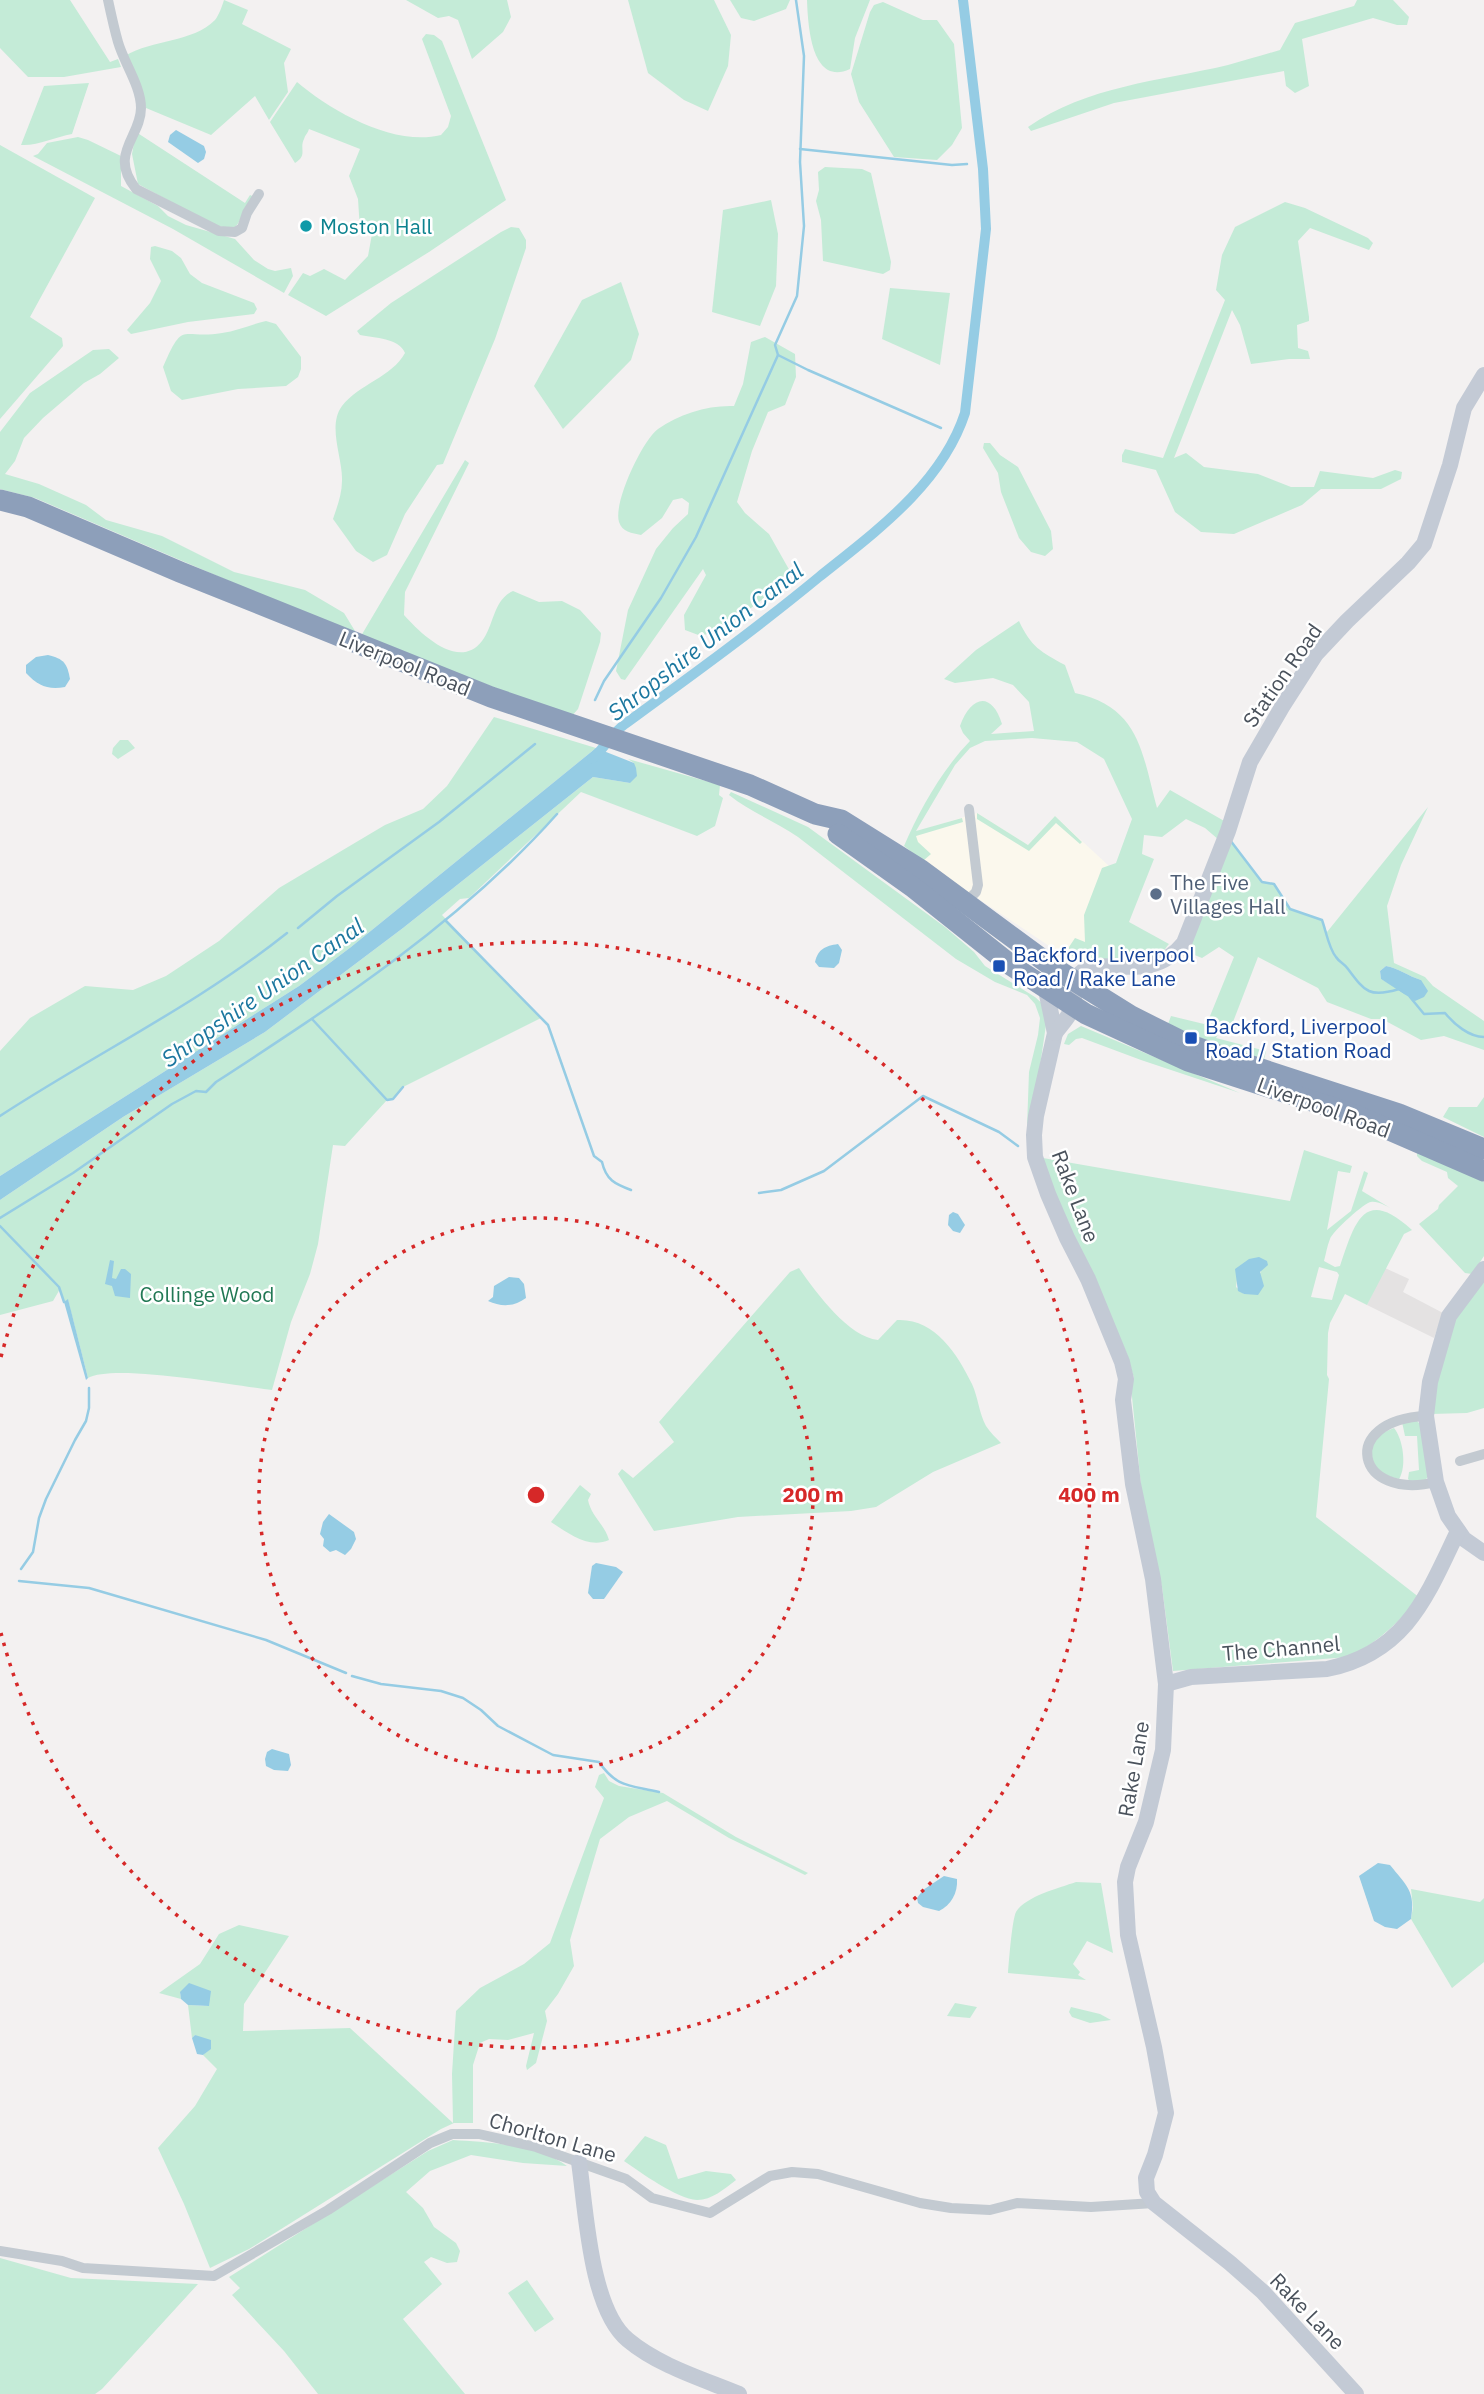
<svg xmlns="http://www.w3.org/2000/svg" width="1484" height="2394" viewBox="0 0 1484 2394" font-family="'IBM Plex Sans',sans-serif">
<rect width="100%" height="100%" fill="#f3f1f1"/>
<path fill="#fbf8ed" d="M977,813L1028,845L1055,816L1109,866L1102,868L1085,942L1069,947V954L1067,958L906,850L912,833Z"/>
<path fill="#e4e2e2" d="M1385,1268L1409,1279L1403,1292L1443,1313L1434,1338L1367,1305Z"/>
<g fill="#c4ebd7" fill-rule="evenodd">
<path d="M0,0H70L110,62L118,59L121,67L64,77H28L0,48Z"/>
<path d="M224,0L248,10L242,24L291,49L284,63L288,92L269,120L255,96L211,135L146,108L125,56C153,39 192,43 215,20C219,15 222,6 224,0Z"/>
<path d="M406,0H507L511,17L503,32L472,59L458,20L449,16L438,18Z"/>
<path d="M628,0H714L731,35L728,66L708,111L684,100L648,73Z"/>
<path d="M730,0H790L786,9L754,21L741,18Z"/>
<path d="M807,0H870L855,38L850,69C811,87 808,24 807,0Z"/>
<path d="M1357,0H1393L1409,17L1407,25H1397L1373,18L1302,39L1309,86L1295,93L1286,86L1284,71L1114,103L1031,131L1028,127C1087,86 1160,81 1228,65C1246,60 1263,55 1280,50L1295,23L1354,6Z"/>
<path d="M883,2L923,20H937L954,44L962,128L952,145L937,160L894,157L859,102L851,74L870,12L874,5Z"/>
<path d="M426,34L434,35L442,41L506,200L429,252L326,316L288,295L303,273L310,276L324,269L345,280L368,256L372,234L360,230L358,199L349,176L360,149L309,129C308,133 305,135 304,139C299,149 308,155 295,163L270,122L297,82C331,111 394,147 441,135L448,127L451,116L422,39Z"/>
<path d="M89,83L72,134C55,137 38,146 21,145L44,86Z"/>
<path d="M136,132L245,203L250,195L252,196V201L237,225L232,229L214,225L138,184L132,154Z"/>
<path d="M78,137L88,140L121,156V186L158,206L168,216L186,225L235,239L254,260L268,269L275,271L291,268L293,276L284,293L173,229L33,156L38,154L47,143Z"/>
<path d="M0,145L95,198L30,317L62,338L63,346L0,419Z"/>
<path d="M825,167L862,169L871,173L891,262L890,270L883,274L823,261L821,220L816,201L819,190L818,172Z"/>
<path d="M771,200L778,234L776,286L760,326L712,312L723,210Z"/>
<path d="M1285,202L1305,208L1368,238L1373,243L1369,250L1310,228L1298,241L1309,317V321L1297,325L1298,348L1308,351L1310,359H1289L1251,364L1240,325L1232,310L1174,458L1186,453L1204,467L1258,474L1291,487H1314L1320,471L1373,478L1395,470L1402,472L1401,479L1381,489H1321L1302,505L1234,534L1201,532L1175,512L1156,470L1122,462V455L1125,449L1163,458L1225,300L1216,290L1222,255L1235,227Z"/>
<path d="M511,227L519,228L526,240V248L495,339L443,464L437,465L405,514L387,555L373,562L356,551L333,519C337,507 342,494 342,481C343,458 327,426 342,406C359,384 392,377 405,353C399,338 375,338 360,335L357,331L391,303L501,232Z"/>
<path d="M155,246L172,251L181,258L190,274L202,283L254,303L257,309L254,314L188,322L131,334L127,330L150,303L161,281L150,259L151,247Z"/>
<path d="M621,282L639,334L631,360L563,429L534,386L582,300Z"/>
<path d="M890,288L950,293L940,365L882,339Z"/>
<path d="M266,321L276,324L301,357V369L298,377L286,386L238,389L182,400L171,391L163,367C184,318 181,340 222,333C237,331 252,324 266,321Z"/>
<path d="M765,337L795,354L796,377L785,405L768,412L752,451L737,502L745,513L769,534L791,573L787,581L723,629L701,636L685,630L684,615L706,575L703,569L625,680L621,679L616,671L628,610L656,549L673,528L688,514L689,503L682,498L673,500L662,518L641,535C632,533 622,532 619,522C613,503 642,441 658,429C679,414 708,405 734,406L743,384L751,342Z"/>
<path d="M109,349L119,358L100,374L84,383L43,418L24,438L15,461L5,474L39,484L86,505L106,520L162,536L234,572L305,590L344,613L355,631L353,634L35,498L0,489V432L30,393L93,350Z"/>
<path d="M984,443H990L1000,455L1018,467L1051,531L1053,549L1045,556L1031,552L1019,538L1001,492L998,473L983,448Z"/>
<path d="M465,460L469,463L405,592L404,615C421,634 459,671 482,641C494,626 493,600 513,591L539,602L562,601L580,610L601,633L600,642L578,709L571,717L361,636Z"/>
<path d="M1019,621C1031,647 1041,652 1065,665L1075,693C1140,707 1142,753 1157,808L1170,790L1226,822L1219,840L1205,828L1186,819L1162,837L1144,835L1142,854L1154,859L1129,922L1169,944C1166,947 1165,950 1162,953C1147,966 1085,965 1069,954V947L1075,938L1085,942L1084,915L1102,868L1116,863L1132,819L1104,759L1077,742L1032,738L985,741L970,748L955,765L916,831L962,818L963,822L916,836L918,842L931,854L923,861L904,846C920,809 942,770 970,741L963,733L960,726C971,695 992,691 1002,724L991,734L1034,731L1029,702L1013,685L993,678L955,683L944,679L976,650Z"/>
<path d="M494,717L596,748L351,947L299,986L0,1176V1051L30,1018L85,986L133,990L166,976L219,941L279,888L385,825L423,809L447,786Z"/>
<path d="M120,740H128L135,748L118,759L112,754L113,748Z"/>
<path d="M628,759L720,785L719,795L723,798L715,826L697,836L581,792L469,898L460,899L442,915L541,1018L403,1087L393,1099L387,1100L345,1146L333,1145L318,1244L310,1274L291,1322L272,1390C237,1386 114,1363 88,1378L68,1300L64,1302L60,1289L53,1301L0,1315V1200L123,1117L265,1032L403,928L593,777L630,783L634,763Z"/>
<path d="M731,792L808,827L945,927L974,952L985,966L1035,997L1045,1006L1047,1018L1040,1066L1027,1127L1029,1072L1038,1035L1040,1018L1035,1004L1027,995L995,982L956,959L798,837C775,821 750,812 729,795Z"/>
<path d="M1428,807L1401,865L1387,906L1394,963L1425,977L1433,986L1484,1021V1050L1444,1036L1421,1040L1382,1019H1371L1327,1002L1318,988L1258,957L1233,1022L1222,1027L1216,1038L1266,1051L1263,1064L1168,1024L1171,1016L1204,1024L1210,1016L1234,957L1219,947L1202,958L1192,954L1187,946L1230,840L1262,882L1274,884L1290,909L1322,920L1327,932ZM1386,966C1398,968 1408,976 1421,980L1399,989L1381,979L1380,971Z"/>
<path d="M977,813L1028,845L1055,816L1082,842L1080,844L1056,823L1029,851L977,819Z"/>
<path d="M1081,1026L1240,1093L1141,1060L1082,1038L1076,1039L1069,1045L1064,1044L1068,1034Z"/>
<path d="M1484,1097V1137L1443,1117L1449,1107H1477Z"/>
<path d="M1304,1150L1352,1166L1350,1173L1338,1171L1327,1230L1351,1211L1364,1171L1368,1173L1362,1191L1392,1209C1386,1206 1378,1201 1371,1202C1365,1202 1332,1232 1330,1239C1327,1246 1326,1254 1324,1261L1335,1267L1340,1266C1355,1222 1364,1186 1412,1230L1404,1234L1367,1305L1345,1294L1330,1323L1328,1333L1327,1375L1329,1379L1316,1517L1420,1598C1398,1622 1378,1643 1348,1657L1173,1671L1162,1587L1144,1515L1131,1387L1134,1378L1127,1354L1052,1187L1043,1158L1290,1201ZM1319,1267L1337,1272L1339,1275L1332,1300L1311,1297ZM1262,1268L1253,1294H1244L1236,1287L1237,1280Z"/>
<path d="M1417,1150L1484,1182V1256L1472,1274L1465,1273L1419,1224L1438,1209L1439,1205L1458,1186L1448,1178L1447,1172L1422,1161L1417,1156Z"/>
<path d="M799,1268C815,1291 848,1337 878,1340L897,1320C934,1318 957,1353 972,1384C978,1397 979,1413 986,1426C990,1432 996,1438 1001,1443L933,1472L876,1507L851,1511L738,1517L654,1531L618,1474L622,1469L633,1478L674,1442L659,1422L790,1272Z"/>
<path d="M1484,1278V1408L1467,1413L1431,1414L1433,1394L1456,1312Z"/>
<path d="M1417,1421L1420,1424L1428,1477L1424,1481L1411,1482L1408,1479L1409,1472L1419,1470L1417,1436H1405L1402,1422Z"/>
<path d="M1394,1428C1403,1439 1407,1466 1399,1479L1379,1474L1371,1456L1372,1442L1382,1433Z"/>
<path d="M580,1485L591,1494L588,1500C591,1516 605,1525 609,1540C588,1549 568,1533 551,1522Z"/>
<path d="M604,1773L609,1781L619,1786L663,1793L736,1837L808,1873L805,1875L729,1838L667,1801L629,1817L600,1839L570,1940L574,1966L558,1994L545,2011L547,2021L536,2063L527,2070L526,2066L534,2033L508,2040L489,2039L480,2043L473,2065V2123H454L441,2129L249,2249L210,2268L184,2204L158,2148L195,2106L217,2069L203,2055L211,2048L195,2035L192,2038L188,2005L209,2006L180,1992L181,1999L159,1993L200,1964L219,1934L239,1925L289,1936L244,2004L243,2031L350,2028L453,2123L452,2074L456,2011L480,1988L524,1964L550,1943L604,1798L595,1787L599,1775Z"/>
<path d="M1076,1882L1101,1883L1113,1953L1087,1941L1073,1964L1080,1972L1078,1975L1086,1980L1008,1973C1009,1961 1012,1920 1016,1912C1026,1896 1059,1888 1076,1882Z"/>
<path d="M1411,1889L1480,1902L1484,1898V1962L1452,1988L1411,1919L1413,1907Z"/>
<path d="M955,2003L977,2007L970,2018L947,2016Z"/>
<path d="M1071,2007L1100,2014L1111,2020L1090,2023L1072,2017L1069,2012Z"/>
<path d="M645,2136L666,2145L678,2179L706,2171L731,2174L736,2180C724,2189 712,2200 697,2200C677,2199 640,2172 624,2161Z"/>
<path d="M453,2140C487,2142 539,2145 567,2166L523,2163L471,2155L430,2171L406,2192L423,2208L434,2227L456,2243L460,2251L457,2262L447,2263L431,2257L424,2262L442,2284L403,2319L465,2394H318L284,2351L232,2295L240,2288L229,2277L428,2151Z"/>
<path d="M0,2258L71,2278L198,2284L102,2389L95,2394H0Z"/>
<path d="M527,2280L554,2319L535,2332L508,2293Z"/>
</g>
<g fill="#95cce4">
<path d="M176,130L204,146L206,152L204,159L198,163L168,142L170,135Z"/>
<path d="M48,655C64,659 67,663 70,679L65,687C48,690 38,686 26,673V665L36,657Z"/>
<path d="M596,748L634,763L636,768L637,776L630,783L593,777L403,928L265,1032L123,1117L0,1200V1176L299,986L351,947Z"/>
<path d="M838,944L842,950L839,963L834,968L819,967L815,962C818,949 825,946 838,944Z"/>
<path d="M1386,966C1398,968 1408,976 1421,980L1428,991L1424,997L1415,1001L1381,979L1380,971Z"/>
<path d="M953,1212L958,1214L965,1225L960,1233L953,1231L948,1225L949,1215Z"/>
<path d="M1259,1257L1267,1261L1268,1265L1260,1272L1264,1286L1258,1295L1244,1294L1238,1291L1235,1269L1249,1259Z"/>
<path d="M110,1260L114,1261L112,1278L116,1279L121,1269H125L131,1274L130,1298L115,1296L112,1286L105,1284Z"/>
<path d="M509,1277L519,1278L524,1284L526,1298C514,1307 501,1307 488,1301L493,1297L494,1286Z"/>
<path d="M68,1299L88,1378L86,1380L64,1302Z"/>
<path d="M329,1514L354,1532L356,1539L351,1549L345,1555L336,1550L330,1552L323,1546L324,1539L320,1534L323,1522Z"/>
<path d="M596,1563L616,1567L623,1572L604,1599H593L588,1593L592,1566Z"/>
<path d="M272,1749L289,1754L291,1765L288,1771L274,1770L266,1766L265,1759L267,1752Z"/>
<path d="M1378,1863L1390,1865C1406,1885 1416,1891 1411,1919L1397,1929L1385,1927L1374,1921L1359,1876Z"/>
<path d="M944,1876L957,1879C958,1893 951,1905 939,1911L923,1907L918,1903L917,1898L923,1890Z"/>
<path d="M189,1983L211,1991L209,2006L188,2005L181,1999L180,1992Z"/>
<path d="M195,2035L211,2040V2049L203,2055L197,2054L192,2038Z"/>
</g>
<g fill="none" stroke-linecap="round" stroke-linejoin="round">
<g stroke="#95cce4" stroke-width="2.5">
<path d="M800,149L952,165L967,164"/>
<path d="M778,355L808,370L941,428"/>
<path d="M595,700L604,681L661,598L696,537L778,355L775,345L797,296L804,226L800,162L804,56L796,0"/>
<path d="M1230,840L1262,882L1274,884L1290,909L1322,920C1326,931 1329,949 1336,957C1339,962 1345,964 1348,969C1365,992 1370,998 1399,989L1405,993"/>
<path d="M445,920L548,1025L594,1156L602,1162C606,1180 615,1184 631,1190"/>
<path d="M298,928L337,896L439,822L535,744"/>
<path d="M1410,997L1424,1014L1445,1013C1454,1024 1469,1037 1484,1037"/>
<path d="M312,1019L387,1100L393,1099L403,1087"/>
<path d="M0,1116C95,1054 198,1004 287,933"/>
<path d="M759,1193L781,1190L824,1171L923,1096L999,1132L1018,1146"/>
<path d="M0,1218L73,1173L172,1104L196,1091L206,1092L216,1082C336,1004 461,922 557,814"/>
<path d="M0,1226L59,1287L64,1302"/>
<path d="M21,1569L33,1552L39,1518L46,1499L75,1440L86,1421L89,1408V1388"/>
<path d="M19,1581L89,1588L266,1640L346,1673"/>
<path d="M352,1676L381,1684L441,1691L463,1698L481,1710L498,1726L553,1755L599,1762C617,1788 630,1785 659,1792"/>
</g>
<path stroke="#95cce4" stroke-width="10" d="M592,759C604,749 612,733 625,724C691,676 756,629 819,577C875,532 942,484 965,413L986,229L983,169L963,0"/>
<g stroke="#c3cad1" stroke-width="10">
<path d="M108,0C111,14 114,28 118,42C124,63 141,86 141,108C141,137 108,154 136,189L219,231L235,232L242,228L247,213L259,194"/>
<path d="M963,905L976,892L978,885L969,809"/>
<path d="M1426,1416C1337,1420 1356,1502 1436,1482"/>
<path d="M1460,1461L1484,1454"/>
<path d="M0,2251L62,2261L83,2268L214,2276L328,2210L430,2143L452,2134H479L536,2147L626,2179L652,2198L710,2213L770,2176L792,2172L818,2174L920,2203L951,2208L990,2210L1017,2203L1091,2207L1154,2203"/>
</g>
<g stroke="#c3cad5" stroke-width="16">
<path d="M1046,990L1055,1033L1036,1116L1034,1135L1035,1157L1048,1194L1067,1238L1088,1279L1122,1362L1126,1379L1123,1400L1133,1484L1153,1579L1166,1684L1163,1750L1146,1822L1128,1867L1125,1882L1128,1935L1154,2047L1166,2113L1155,2155L1146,2178L1147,2192L1154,2203L1230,2263L1263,2292L1356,2394"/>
<path d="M1055,1033C1061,1025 1071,1015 1073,1005C1077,985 1069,979 1090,966C1127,965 1157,976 1184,943L1228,831L1250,762L1282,707L1316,654L1347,621L1408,563L1424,544L1450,465L1464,408L1484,375"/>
<path d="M1484,1269L1449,1316L1430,1382L1426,1416L1436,1482L1448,1516L1464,1539L1484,1553"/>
<path d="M1166,1684L1191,1677L1327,1669C1406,1653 1427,1596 1458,1531"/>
<path d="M579,2162C586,2210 590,2309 628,2340C659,2366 703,2379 739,2394"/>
</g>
<g stroke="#8d9fba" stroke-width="21">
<path d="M0,500L28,507L180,572L491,697L750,785L815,814L841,820L921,870L1054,968L1131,1016L1183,1042L1218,1055L1399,1114L1484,1149"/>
<path d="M838,834L914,888L1012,966L1086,1014L1188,1061L1355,1115L1484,1171"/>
</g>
</g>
<g fill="none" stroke="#d62828" stroke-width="3.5" stroke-dasharray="3.5 7">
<circle cx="536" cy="1495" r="277"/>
<path d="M1 1357A553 553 0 1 1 1 1633"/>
</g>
<circle fill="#0f9aa8" stroke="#fff" stroke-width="2.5" cx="306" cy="226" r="7"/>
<circle fill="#5c6f8a" stroke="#fff" stroke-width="2.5" cx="1156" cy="894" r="7"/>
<g fill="#1a4fb4" stroke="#fff" stroke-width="2.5">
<rect x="992" y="959" width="14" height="14" rx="3.5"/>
<rect x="1184" y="1031" width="14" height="14" rx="3.5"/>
</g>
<g text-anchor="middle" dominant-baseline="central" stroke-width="5" stroke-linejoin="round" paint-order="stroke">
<g font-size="21" fill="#0d838f" stroke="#fff" text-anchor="start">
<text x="320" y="226">Moston Hall</text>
</g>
<g font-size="21" fill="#4a525c" stroke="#fff">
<text transform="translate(405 663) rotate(22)">Liverpool Road</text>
<text transform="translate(1282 675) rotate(-55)">Station Road</text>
<text transform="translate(1324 1107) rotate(20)">Liverpool Road</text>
<text transform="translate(1076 1196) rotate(69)">Rake Lane</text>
<text transform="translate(1281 1648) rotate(-5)">The Channel</text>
<text transform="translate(1133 1769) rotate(-80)">Rake Lane</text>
<text transform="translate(553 2137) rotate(16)">Chorlton Lane</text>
<text transform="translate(1308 2311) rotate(46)">Rake Lane</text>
</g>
<g font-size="21" fill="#4e5e75" stroke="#fff" text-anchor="start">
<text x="1170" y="882">The Five<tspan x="1170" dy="24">Villages Hall</tspan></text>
</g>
<g font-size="21" fill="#164399" stroke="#fff" text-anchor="start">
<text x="1013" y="954">Backford, Liverpool<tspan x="1013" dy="24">Road / Rake Lane</tspan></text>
<text x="1205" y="1026">Backford, Liverpool<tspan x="1205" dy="24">Road / Station Road</tspan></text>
</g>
<g font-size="21" fill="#217854" stroke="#fff">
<text x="207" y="1294">Collinge Wood</text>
</g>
<g font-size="23" font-style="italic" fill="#1b779f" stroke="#fff">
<text transform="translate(705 641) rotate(-38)">Shropshire Union Canal</text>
<text transform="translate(262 992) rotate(-35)">Shropshire Union Canal</text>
</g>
</g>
<circle cx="536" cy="1495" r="10" fill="#d62828" stroke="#fff" stroke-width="3.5"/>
<g font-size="21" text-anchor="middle" font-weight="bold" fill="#d62828" stroke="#fff" stroke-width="5" stroke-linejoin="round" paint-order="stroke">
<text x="813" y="1502">200 m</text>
<text x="1089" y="1502">400 m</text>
</g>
</svg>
